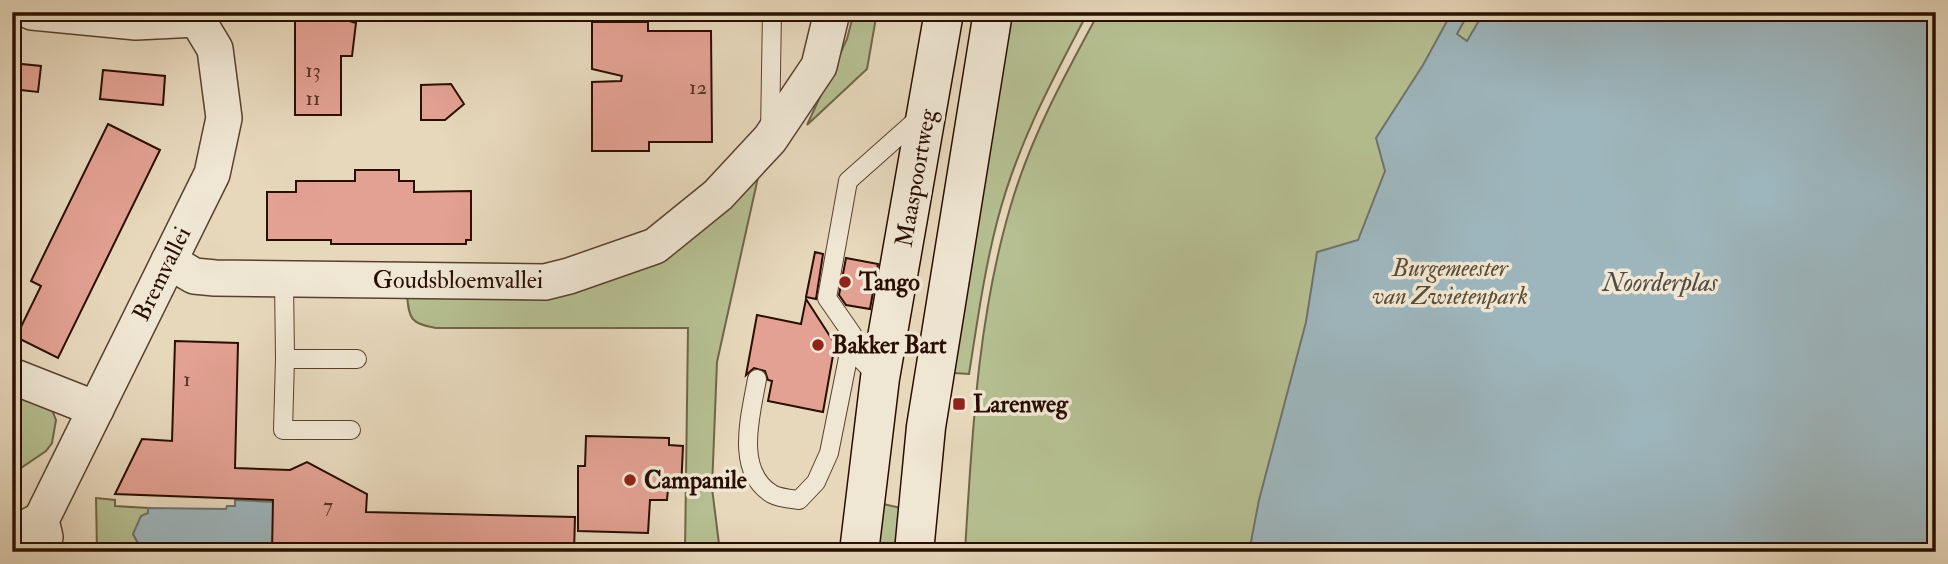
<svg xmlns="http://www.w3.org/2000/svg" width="1948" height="564" viewBox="0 0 1948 564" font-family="'IM FELL Double Pica',serif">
<rect width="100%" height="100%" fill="#e7d8bc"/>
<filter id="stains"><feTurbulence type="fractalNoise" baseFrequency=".00286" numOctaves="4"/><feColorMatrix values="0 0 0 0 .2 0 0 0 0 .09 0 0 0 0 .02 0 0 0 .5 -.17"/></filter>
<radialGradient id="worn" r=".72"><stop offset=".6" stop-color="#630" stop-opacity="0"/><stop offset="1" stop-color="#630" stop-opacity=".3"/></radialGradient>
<g fill="#b5bf91" stroke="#706648" stroke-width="2">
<path d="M854,12H877L867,69L807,125L847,39Z"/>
<path d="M1003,12H1088C1052,80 1016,147 997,222C984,272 977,324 969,374L954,373L957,280Z"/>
<path d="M1099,12H1936V552H965C972,433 978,309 1014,195C1034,131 1067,71 1099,12Z"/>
<path d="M761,164L717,362L712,488L720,552H685L688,328H436C411,324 409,319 407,295L555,289Z"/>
<path d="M12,387L52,410L56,420L52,443L46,451L12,474Z"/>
<path d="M96,498L115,500V506L148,508V514L133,534L143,552H97Z"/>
<path d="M879,503L905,509L903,552H874Z"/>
</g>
<g fill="#9db6bd" stroke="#6f7371" stroke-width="2">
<path d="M1452,12H1469L1457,34L1467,41L1484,12H1936V552H1249L1259,500L1306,322L1317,252L1358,240L1385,171L1376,138L1423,65Z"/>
<path d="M235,500L273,502V552H143L133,534L141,516L148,513V508L226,509L227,506H235Z"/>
</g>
<g fill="#e3a193" stroke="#2a0e00" stroke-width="2">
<path d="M295,12H347L346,20L356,23L352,56H341V115H295Z"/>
<path d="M592,22H648V31H711L712,142H649V151H592V82L621,81L622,76L592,69Z"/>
<path d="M12,63L41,66L38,92L12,89Z"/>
<path d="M103,70L165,76L163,105L100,99Z"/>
<path d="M451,84L464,104L445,120H421V85Z"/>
<path d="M108,124L160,150L58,358L16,337L41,286L31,281Z"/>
<path d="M355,170H399V181H414V192L471,191V240H466V244H331V240H267V192H296V181H355Z"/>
<path d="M815,252L823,254L816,299L806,297Z"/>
<path d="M846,258L878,264L870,309L846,305L839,295Z"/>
<path d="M806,299L835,344L823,412L768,401L772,381L768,380L765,371L754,368L746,375L757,315L801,324Z"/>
<path d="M175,341L238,343L235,468L290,470L307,462L367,494L366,512L575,517L574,552H272L273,500L115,494L142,439L172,441Z"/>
<path d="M586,436L669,438V445L683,446L681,489H668L667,500H650L648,533L578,531V466H585Z"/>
</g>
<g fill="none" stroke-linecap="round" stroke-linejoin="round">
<g stroke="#59402f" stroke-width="20">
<g id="lane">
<path d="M770,132L772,12"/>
<path d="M284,280L285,359L283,430H351"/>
<path d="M285,359H357"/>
<path d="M879,378L850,348L852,334L827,298L848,181L920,117"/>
<path d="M757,379C751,414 734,471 772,494C779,498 791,499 799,500L816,482L829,453L850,348"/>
</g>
</g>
<g stroke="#59402f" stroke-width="38">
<g id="street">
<path d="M32,12L136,22L197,19L205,12"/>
<path d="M169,261L194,276L215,278L545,282L569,276L655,246L718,195L770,139L819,66L832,12"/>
<path d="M12,376L96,409"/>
<path d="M12,549L25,528L41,520"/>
<path d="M40,552L45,537L41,520L212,174L224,118L215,49L197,19"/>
</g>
</g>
<g stroke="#2a0e00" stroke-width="41">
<g id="secondary">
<path d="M859,552L880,378L944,12"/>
<path d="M914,552L926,427L993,12"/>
</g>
</g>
<use href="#lane" stroke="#efe6d3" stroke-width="18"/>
<use href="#street" stroke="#efe6d3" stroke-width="35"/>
<use href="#secondary" stroke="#efe6d3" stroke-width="38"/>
</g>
<g fill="#8f2418" stroke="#efe6d3" stroke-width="2.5">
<circle cx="845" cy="282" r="7"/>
<circle cx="818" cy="345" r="7"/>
<rect x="952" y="397" width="14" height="14" rx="3.5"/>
<circle cx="630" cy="480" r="7"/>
</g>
<g text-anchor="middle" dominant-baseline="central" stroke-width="7" stroke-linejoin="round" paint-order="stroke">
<g font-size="21" fill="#583325">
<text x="313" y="70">13</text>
<text x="698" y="87">12</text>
<text x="313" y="98">11</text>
<text x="187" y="379">1</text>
<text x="328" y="505">7</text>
</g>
<g font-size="24" fill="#2a0e00" stroke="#efe6d3">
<text transform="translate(916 178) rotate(-80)">Maaspoortweg</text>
<text transform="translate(162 274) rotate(-64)">Bremvallei</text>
<text x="458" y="280">Goudsbloemvallei</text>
</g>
<g font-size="24" font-style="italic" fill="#5b4c33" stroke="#efe6d3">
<text x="1450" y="268">Burgemeester<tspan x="1450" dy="28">van Zwietenpark</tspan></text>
</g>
<g font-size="24" font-weight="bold" fill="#2a0e00" stroke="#efe6d3" text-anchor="start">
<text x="859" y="282">Tango</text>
<text x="832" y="345">Bakker Bart</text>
<text x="973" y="404">Larenweg</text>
<text x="644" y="480">Campanile</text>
</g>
<g font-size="26" font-style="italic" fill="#524942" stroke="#efe6d3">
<text x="1660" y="283">Noorderplas</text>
</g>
</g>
<rect width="1948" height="564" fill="none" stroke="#e7d8bc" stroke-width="42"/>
<rect x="14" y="14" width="1920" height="536" fill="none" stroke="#2a0e00" stroke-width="3.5"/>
<rect x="21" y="21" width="1906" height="522" fill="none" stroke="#2a0e00" stroke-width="2"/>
<rect width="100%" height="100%" filter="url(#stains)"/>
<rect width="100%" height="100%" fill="url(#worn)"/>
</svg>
